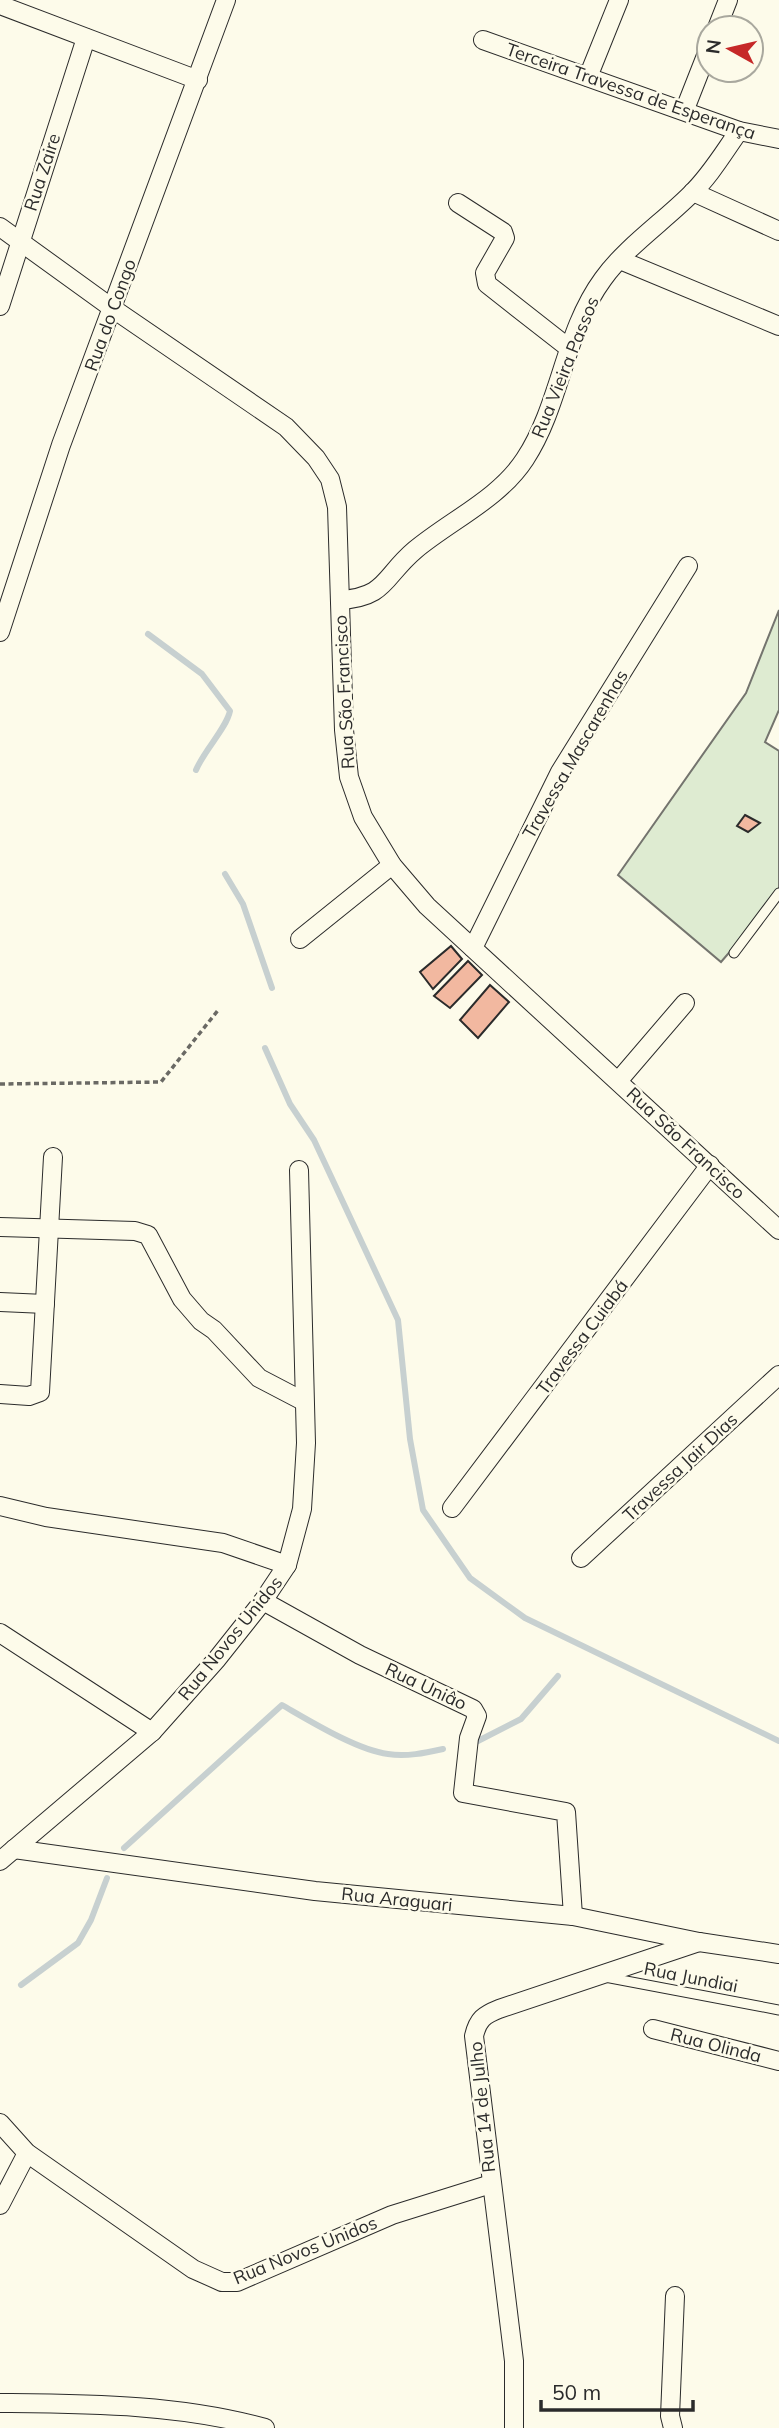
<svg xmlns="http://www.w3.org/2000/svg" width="779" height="2428" viewBox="0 0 779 2428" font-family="Mulish,sans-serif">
<rect width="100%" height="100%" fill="#fdfbea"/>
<path fill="#deebd1" stroke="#74746e" stroke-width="2" d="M779,610V710L765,742L779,751V895L721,962L618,875L746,693Z"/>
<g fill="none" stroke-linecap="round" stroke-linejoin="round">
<g stroke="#c7d0d0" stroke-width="6">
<path d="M148,634L202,674L230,711C226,729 205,749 196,770"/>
<path d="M225,874L243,904L272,988"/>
<path d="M265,1048L290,1104L314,1140L398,1320L410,1439L423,1510L470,1578L525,1618L779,1741"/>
<path d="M476,1742L521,1719L558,1676"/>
<path d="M124,1848L282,1705C310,1721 357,1750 388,1754C406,1757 425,1753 443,1749"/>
<path d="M21,1985L78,1943L91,1920L107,1878"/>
</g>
</g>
<g fill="#f2b8a0" stroke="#2b2b2b" stroke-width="2">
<path d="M745,815L760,823L748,832L737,826Z"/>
<path d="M451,946L462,959L433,989L420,972Z"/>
<path d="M468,961L482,975L450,1008L434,996Z"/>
<path d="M490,985L509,1002L478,1038L460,1020Z"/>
</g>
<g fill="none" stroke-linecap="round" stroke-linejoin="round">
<g stroke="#2b2b2b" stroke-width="11">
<g id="service">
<path d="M734,953L779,893"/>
<path d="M605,1977L779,2010"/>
</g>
</g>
<g stroke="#2b2b2b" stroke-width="20">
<g id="minor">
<path d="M0,5L198,80"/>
<path d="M717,28L728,0"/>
<path d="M483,40L739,131L779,139"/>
<path d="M588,77L619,0"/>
<path d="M685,109L709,48"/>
<path d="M693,192L779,231"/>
<path d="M458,203L503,232L505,238L485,273L487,284L570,349"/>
<path d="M0,227L112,308L286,427L316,458L330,479L337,507L344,730L349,777L363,817L392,865L427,906L779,1230"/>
<path d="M620,260L779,326"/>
<path d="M0,306L86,38"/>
<path d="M340,600C387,597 383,577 415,550C451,520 499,499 525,459C561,404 564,332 603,279C626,247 663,222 691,194C710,176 724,152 739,131"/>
<path d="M0,632L61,445L226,0"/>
<path d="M300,939L392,865"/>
<path d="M473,948L560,772L688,566"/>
<path d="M619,1080L685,1003"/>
<path d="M0,1227L135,1231L148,1235L182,1299L201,1321L214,1330L259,1378L303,1401"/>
<path d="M0,1302L45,1304"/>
<path d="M0,1394L29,1396L40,1392L53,1157"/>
<path d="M0,1506L46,1517L223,1543L287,1565"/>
<path d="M452,1508L710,1165"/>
<path d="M581,1558L779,1375"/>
<path d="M263,1601L360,1655L473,1709L477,1716L469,1738L463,1793L566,1812L573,1916"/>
<path d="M0,1633L152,1732"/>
<path d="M14,1849L315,1891L573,1916L699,1942L779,1954"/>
<path d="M0,1861L152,1732L217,1659L263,1601L287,1565L302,1509L306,1443L299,1170"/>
<path d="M653,2029L779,2061"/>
<path d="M0,2123L27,2153L193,2269L222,2282H237L392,2215L491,2184"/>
<path d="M0,2205L27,2153"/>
<path d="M0,2403C90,2404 178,2404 265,2428"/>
<path d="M514,2428V2361L474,2036C478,2019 484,2015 499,2009L699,1942"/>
<path d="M673,2428L670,2416L675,2296"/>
</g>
</g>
<path stroke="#6a6964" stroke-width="3.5" stroke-dasharray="5 3.5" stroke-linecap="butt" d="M0,1084L161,1082L219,1009"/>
<use href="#service" stroke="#fdfbea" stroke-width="9"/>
<use href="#minor" stroke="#fdfbea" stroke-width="18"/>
</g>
<g text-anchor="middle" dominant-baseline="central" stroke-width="5" stroke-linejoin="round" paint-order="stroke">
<g font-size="18" fill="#2b2b2b" stroke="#fdfbea">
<text transform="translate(631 91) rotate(19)">Terceira Travessa de Esperança</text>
<text transform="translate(42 172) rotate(-72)">Rua Zaire</text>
<text transform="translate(110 315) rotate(-70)">Rua do Congo</text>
<text transform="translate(565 367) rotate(-68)">Rua Vieira Passos</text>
<text transform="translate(344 692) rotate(-93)">Rua São Francisco</text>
<text transform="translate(575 754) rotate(-60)">Travessa Mascarenhas</text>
<text transform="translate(686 1143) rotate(43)">Rua São Francisco</text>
<text transform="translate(582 1337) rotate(-53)">Travessa Cuiabá</text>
<text transform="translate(680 1467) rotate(-43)">Travessa Jair Dias</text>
<text transform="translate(230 1638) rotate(-51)">Rua Novos Unidos</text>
<text transform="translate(426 1686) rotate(25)">Rua Uniâo</text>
<text transform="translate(397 1899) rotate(6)">Rua Araguari</text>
<text transform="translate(691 1977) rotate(11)">Rua Jundiai</text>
<text transform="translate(716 2045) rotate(14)">Rua Olinda</text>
<text transform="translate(482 2107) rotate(-96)">Rua 14 de Julho</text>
<text transform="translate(305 2250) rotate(-22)">Rua Novos Unidos</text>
</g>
</g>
<g transform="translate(730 49) rotate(278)"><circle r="33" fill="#fdfbea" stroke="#a9a89e" stroke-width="2"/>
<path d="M0-5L12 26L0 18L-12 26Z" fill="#c62828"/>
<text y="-10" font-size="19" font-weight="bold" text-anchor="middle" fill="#2b2b2b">N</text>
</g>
<path d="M541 2400v10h152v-10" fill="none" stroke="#2b2b2b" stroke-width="3.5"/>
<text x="552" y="2400" font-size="21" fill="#2b2b2b" stroke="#fdfbea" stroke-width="5" paint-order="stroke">50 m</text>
</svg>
